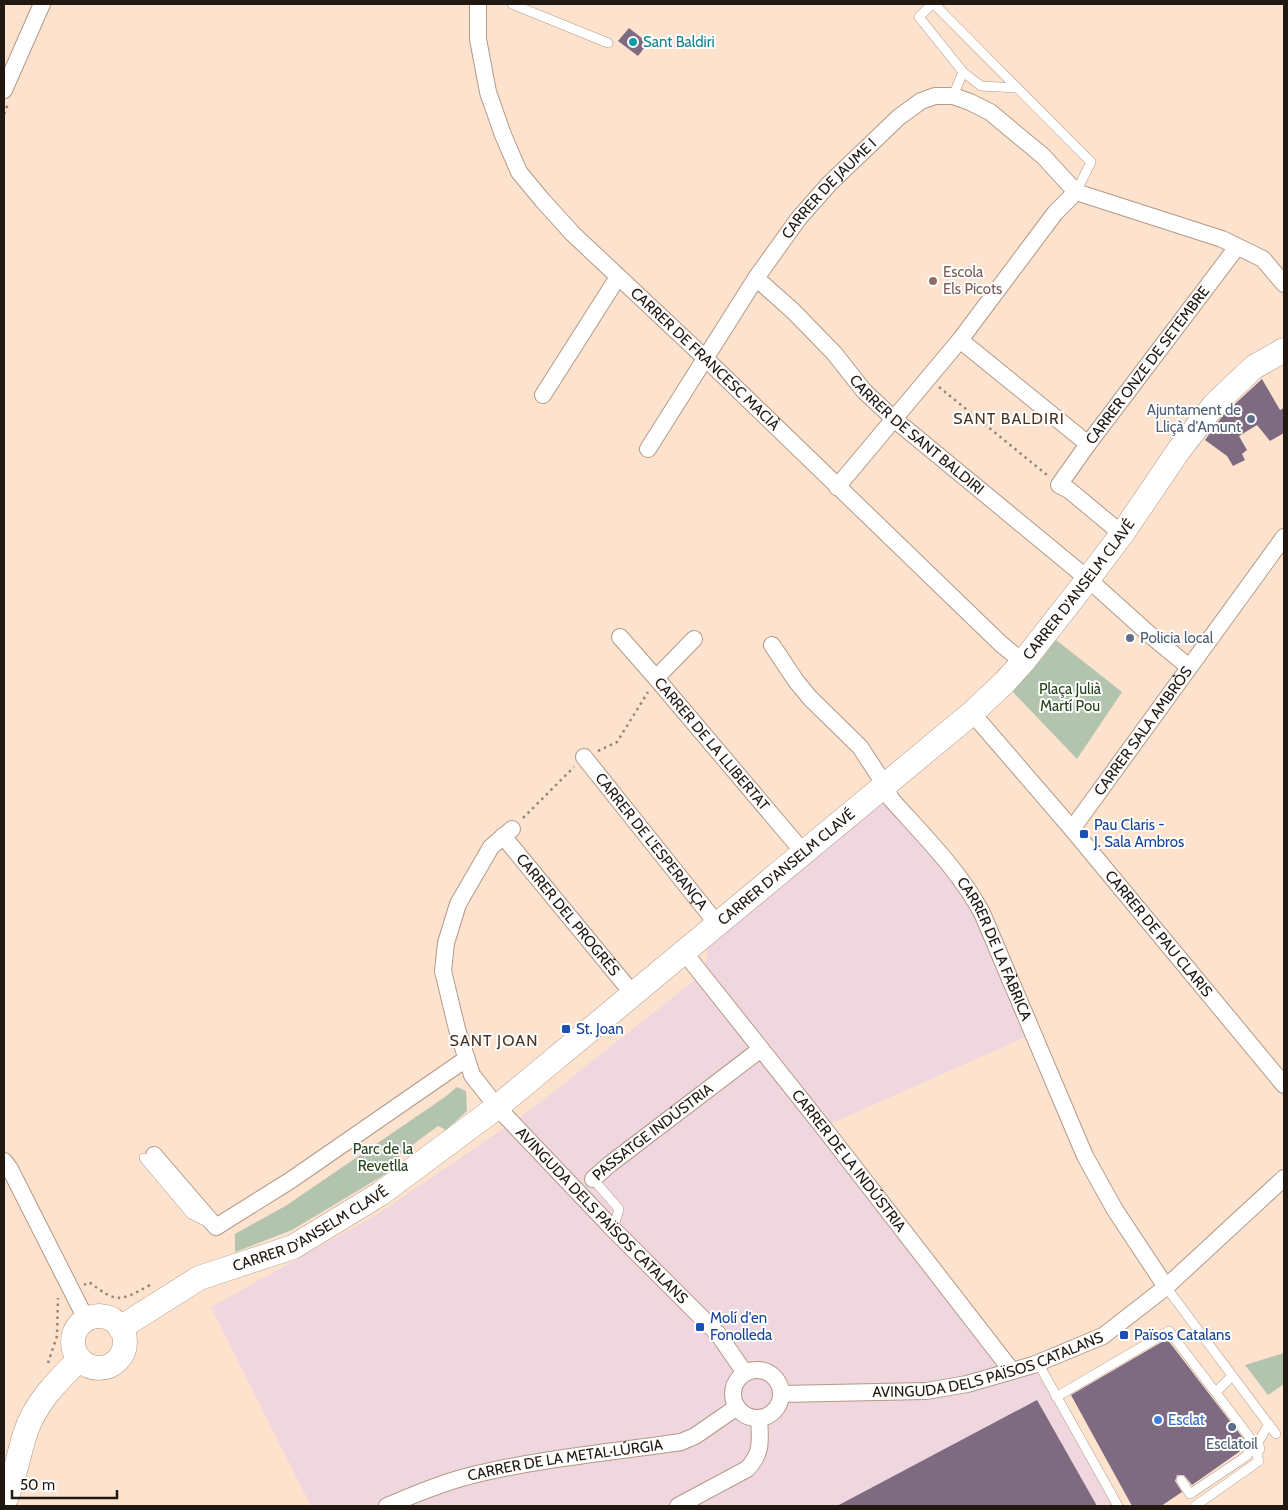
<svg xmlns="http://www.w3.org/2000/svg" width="1288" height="1510" viewBox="0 0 1288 1510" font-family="Cabin,sans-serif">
<rect width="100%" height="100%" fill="#fde2ce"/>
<path fill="#f0d6de" d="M891,799L956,873L1034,1033L823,1127L1018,1379L1037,1372L1113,1506H311L211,1307L378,1214L529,1111L696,979L706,962L708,947L879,806Z"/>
<g fill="#b2c4ad">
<path d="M1051,636L1122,692L1077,759L1008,687Z"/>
<path d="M457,1087L466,1091L467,1111L446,1130L438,1126L399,1155V1166L292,1230L235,1252V1234L287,1205L445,1097Z"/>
<path d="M1284,1353V1384L1268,1395L1245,1365Z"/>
</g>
<g fill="#7e6b82">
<path d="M629,28L648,43L638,56L618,41Z"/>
<path d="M1262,379L1280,410L1284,408V433L1270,441L1257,425L1239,436L1247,450L1242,454L1245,460L1233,466L1227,456L1205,440L1224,414Z"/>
<path d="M1167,1339L1243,1438L1246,1447L1192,1485L1184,1475H1177L1175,1481L1182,1492L1161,1506H1132L1071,1395Z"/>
<path d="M1037,1400L1097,1506H837Z"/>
</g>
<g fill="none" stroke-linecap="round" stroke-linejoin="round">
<g stroke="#b39987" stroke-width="10">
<g id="lane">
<path d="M512,4L608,43"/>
<path d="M932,4L919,17L963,72L953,96"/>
<path d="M934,4L1091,162L1076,192"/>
<path d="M963,72L981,86L1017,88"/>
<path d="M144,1158L191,1214L207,1222"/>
<path d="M593,1179L619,1209L613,1229"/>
<path d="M1166,1287L1276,1434"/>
<path d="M1038,1363L1118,1506"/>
<path d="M1216,1392L1232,1376"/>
<path d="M1056,1397L1169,1331L1248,1435L1253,1444L1252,1450L1258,1452L1260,1449L1259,1446L1256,1443L1253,1444"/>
<path d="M1257,1444L1269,1424"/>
<path d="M1181,1480L1190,1494L1245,1457L1252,1450"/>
<path d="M1195,1506L1259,1461L1256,1452"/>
</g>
</g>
<g stroke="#b39987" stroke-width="18">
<g id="street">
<path id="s1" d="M478,4V39L488,92L503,135L519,172L543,201L573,234L705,358L1001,644L1023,662"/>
<path d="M4,90L42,4"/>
<path id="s2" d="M756,278L793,311L834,353L864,391L894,419L1088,579L1149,634L1189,667"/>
<path d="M960,340L1088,444"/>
<path d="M543,395L618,277"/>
<path id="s3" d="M648,449L756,278L799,218L830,183L899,117L921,101L935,96H953L970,102L990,112L1043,156L1076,192L1222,239L1263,259L1284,284"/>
<path d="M837,487L960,340L1055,213L1076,192"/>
<path id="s4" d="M1122,534L1069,490L1059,485L1088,444L1237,247"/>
<path id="s5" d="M620,637L656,678L804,853"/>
<path id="s6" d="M772,645L796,681L810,698L860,747L885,785L891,799C923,835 959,870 982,913L1085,1156L1115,1210L1166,1287"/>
<path d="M656,678L694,639"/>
<path id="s7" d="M972,713L1072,829L1284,1085"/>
<path id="s8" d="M584,757L718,925"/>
<path id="s9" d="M512,829L491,847L458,904L446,943L443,971L457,1029L472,1075L497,1107L613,1229L718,1334L745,1373"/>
<path id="s10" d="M1072,829L1284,537"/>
<path id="s11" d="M503,836L633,994"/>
<path id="s12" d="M684,952L823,1127L1012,1371"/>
<path d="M154,1155L216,1227L291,1180L466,1059"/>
<path d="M4,1161L10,1169L86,1319"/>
<path id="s13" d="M593,1179L610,1164L761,1049"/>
<circle cx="757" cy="1394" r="24"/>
<path id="s14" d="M781,1394L926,1391L967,1384L1033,1365L1103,1336L1166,1287L1284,1178"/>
<path id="s15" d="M387,1506C415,1494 446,1481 477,1474C544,1458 613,1452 681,1442L695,1436L737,1407"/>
<path d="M678,1506L747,1469C763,1453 760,1439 759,1418"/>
</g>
</g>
<g stroke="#b39987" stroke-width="25">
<g id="secondary">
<circle cx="99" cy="1342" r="26"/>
<path id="s16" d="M120,1328L199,1278L293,1247L380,1194L497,1107L972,713L1004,683L1023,662L1088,579L1122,534L1179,450L1214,405L1254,367L1284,350"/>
<path d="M4,1502C13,1487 19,1452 25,1434C35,1403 57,1381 80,1359"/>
</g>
</g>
<g stroke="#988577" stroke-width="2.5" stroke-dasharray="2.5 4" stroke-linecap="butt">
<path d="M4,114L8,104"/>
<path d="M939,387L1047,475"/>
<path d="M598,751L617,742L648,692"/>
<path d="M523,818L574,767"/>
<path d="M84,1285L89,1282C117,1303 119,1302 150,1285"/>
<path d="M48,1363L57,1336L58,1298"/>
</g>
<use href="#lane" stroke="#fff" stroke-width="9"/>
<use href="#street" stroke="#fff" stroke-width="16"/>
<use href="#secondary" stroke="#fff" stroke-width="24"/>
</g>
<circle fill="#0f9aa8" stroke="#fff" stroke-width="2" cx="633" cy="42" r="5"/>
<circle fill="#8d6e63" stroke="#fff" stroke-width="2" cx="933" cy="281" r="5"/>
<g fill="#5c6f8a" stroke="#fff" stroke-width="2">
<circle cx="1251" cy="419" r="5"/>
<circle cx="1130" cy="638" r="5"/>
<circle cx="1232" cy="1427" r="5"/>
</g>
<g fill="#1a4fb4" stroke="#fff" stroke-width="2">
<rect x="1079" y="829" width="10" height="10" rx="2.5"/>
<rect x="561" y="1024" width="10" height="10" rx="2.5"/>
<rect x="695" y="1322" width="10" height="10" rx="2.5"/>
<rect x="1119" y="1330" width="10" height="10" rx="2.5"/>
</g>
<circle fill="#3f7fe0" stroke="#fff" stroke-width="2" cx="1158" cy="1420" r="5"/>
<g text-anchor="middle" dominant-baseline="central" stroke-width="4" stroke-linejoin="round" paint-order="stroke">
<g font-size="15" fill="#0d838f" stroke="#fff" text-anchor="start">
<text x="643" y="42">Sant Baldiri</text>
</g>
<g font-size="15" fill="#211811" stroke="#fff">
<text stroke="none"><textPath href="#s3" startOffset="318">CARRER DE JAUME I</textPath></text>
<text stroke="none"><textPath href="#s1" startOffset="439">CARRER DE FRANCESC MACIÀ</textPath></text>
<text stroke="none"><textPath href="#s4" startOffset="229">CARRER ONZE DE SETEMBRE</textPath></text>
<text stroke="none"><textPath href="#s2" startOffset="225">CARRER DE SANT BALDIRI</textPath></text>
<text stroke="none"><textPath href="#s16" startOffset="1221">CARRER D'ANSELM CLAVÉ</textPath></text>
<text stroke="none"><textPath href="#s10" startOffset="121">CARRER SALA AMBRÒS</textPath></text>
<text stroke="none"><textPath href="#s5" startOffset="141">CARRER DE LA LLIBERTAT</textPath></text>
<text stroke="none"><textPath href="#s8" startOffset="108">CARRER DE L'ESPERANÇA</textPath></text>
<text stroke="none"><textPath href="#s16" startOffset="816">CARRER D'ANSELM CLAVÉ</textPath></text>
<text stroke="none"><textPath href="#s11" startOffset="102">CARRER DEL PROGRÉS</textPath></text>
<text stroke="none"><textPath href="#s7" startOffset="289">CARRER DE PAU CLARIS</textPath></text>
<text stroke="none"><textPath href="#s6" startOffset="380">CARRER DE LA FÀBRICA</textPath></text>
<text stroke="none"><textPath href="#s13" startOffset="76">PASSATGE INDÚSTRIA</textPath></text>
<text stroke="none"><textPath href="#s12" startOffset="266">CARRER DE LA INDÚSTRIA</textPath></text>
<text stroke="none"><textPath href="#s9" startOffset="462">AVINGUDA DELS PAÏSOS CATALANS</textPath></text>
<text stroke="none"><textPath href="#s16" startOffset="216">CARRER D'ANSELM CLAVÉ</textPath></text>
<text stroke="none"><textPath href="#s14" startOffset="211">AVINGUDA DELS PAÏSOS CATALANS</textPath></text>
<text stroke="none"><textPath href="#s15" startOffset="185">CARRER DE LA METAL·LÚRGIA</textPath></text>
</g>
<g font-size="15" fill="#785e54" stroke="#fff" text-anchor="start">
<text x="943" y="272">Escola<tspan x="943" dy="17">Els Picots</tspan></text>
</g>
<g font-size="15" fill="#4e5e75" stroke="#fff" text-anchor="end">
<text x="1241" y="410">Ajuntament de<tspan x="1241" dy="17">Lliçà d'Amunt</tspan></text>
<text x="1140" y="638" text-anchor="start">Policia local</text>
<text x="1232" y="1444" text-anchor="middle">Esclatoil</text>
</g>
<g font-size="15" fill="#24421b" stroke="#fff">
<text x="1070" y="689">Plaça Julià<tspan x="1070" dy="17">Martí Pou</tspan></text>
<text x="383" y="1149">Parc de la<tspan x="383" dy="17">Revetlla</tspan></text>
</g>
<g font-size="15" fill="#164399" stroke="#fff" text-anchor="start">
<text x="1094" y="825">Pau Claris -<tspan x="1094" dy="17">J. Sala Ambros</tspan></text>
<text x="576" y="1029">St. Joan</text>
<text x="710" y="1318">Molí d'en<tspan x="710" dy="17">Fonolleda</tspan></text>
<text x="1134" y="1335">Països Catalans</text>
</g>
<g font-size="15" fill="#366cbe" stroke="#fff" text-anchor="start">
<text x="1168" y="1420">Esclat</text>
</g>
<g font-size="16" letter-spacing="1" fill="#493424" stroke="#fff">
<text x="1009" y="418">SANT BALDIRI</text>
<text x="494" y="1040">SANT JOAN</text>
</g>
</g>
<rect width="1288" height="1510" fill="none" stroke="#211811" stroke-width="10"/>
<path d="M12 1490v8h105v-8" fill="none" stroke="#211811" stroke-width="2.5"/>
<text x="20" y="1490" font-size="15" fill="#211811" stroke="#ffffff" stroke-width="4" paint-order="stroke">50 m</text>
</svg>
